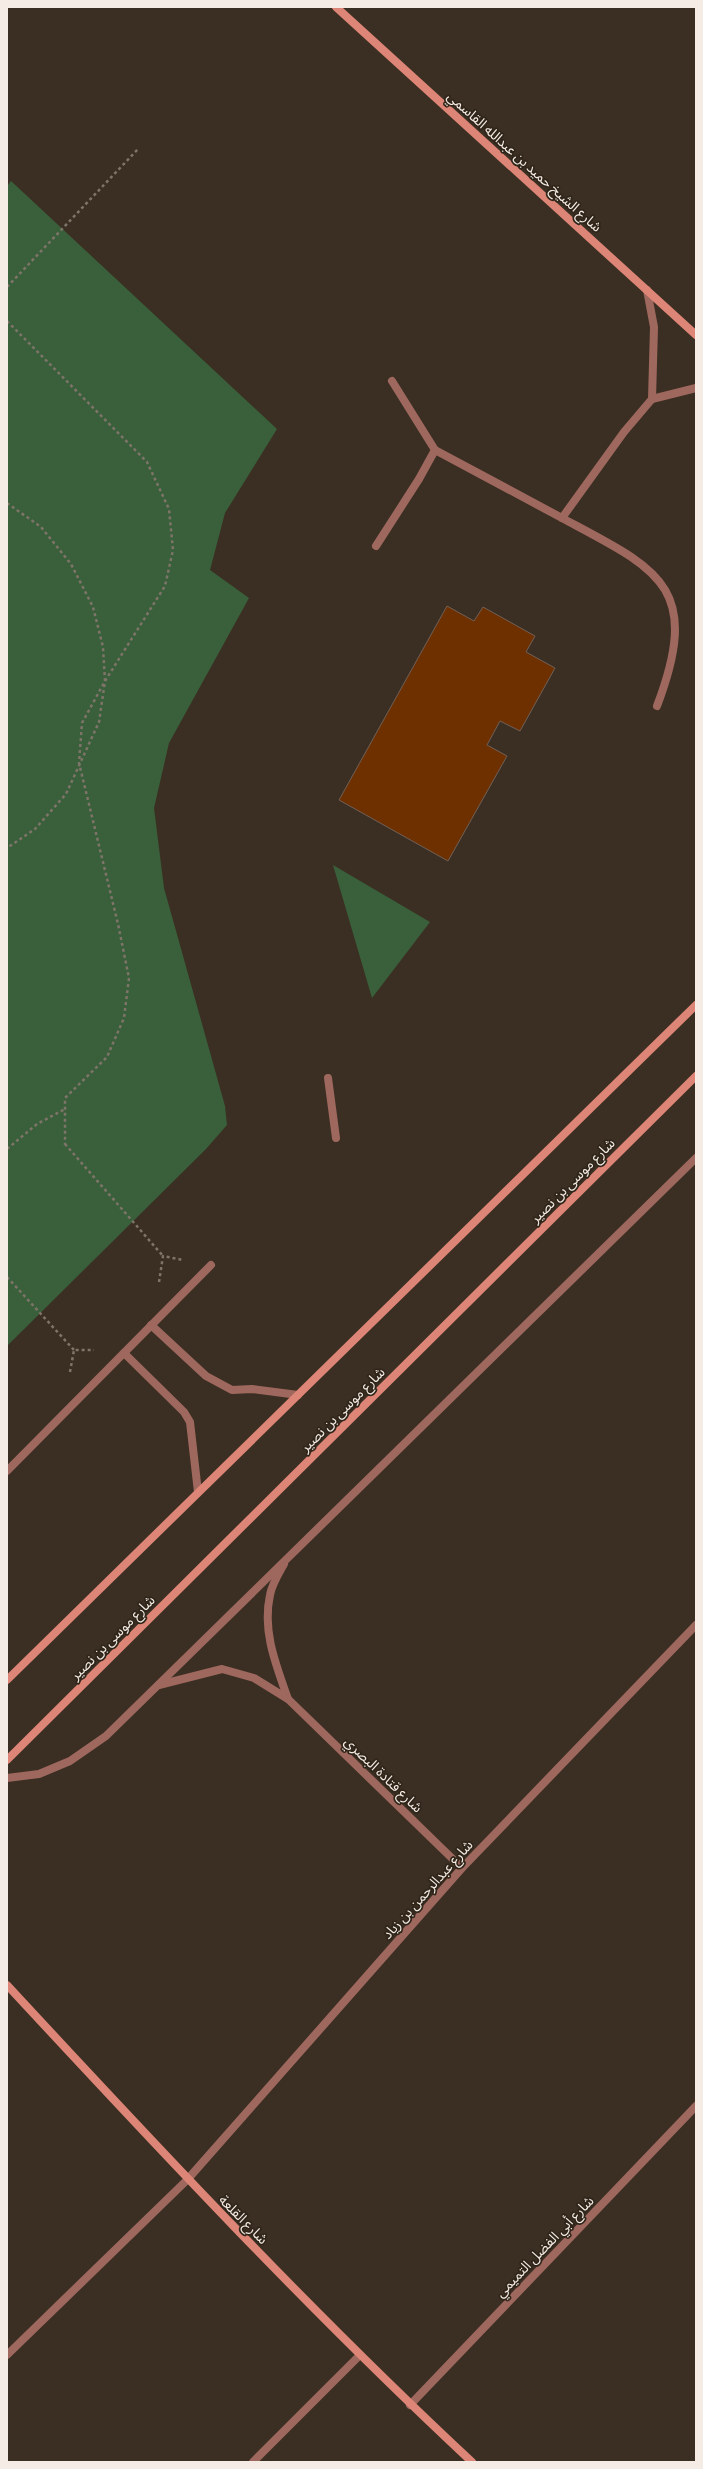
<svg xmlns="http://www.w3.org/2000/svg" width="703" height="2469" viewBox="0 0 703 2469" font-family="Manrope,'Noto Sans Arabic',sans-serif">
<rect width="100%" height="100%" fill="#3b2f23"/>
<g fill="#39603a">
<path d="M11,181L277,429L225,513L210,570L249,598L169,743L154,808L164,888L225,1106L227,1125L206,1149L7,1346V186Z"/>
<path d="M333,865L430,922L372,998Z"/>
</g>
<path fill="#6f3000" stroke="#716057" d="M447,606L474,621L483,607L535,636L526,652L555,668L520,731L500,721L487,745L507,756L448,861L339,800Z"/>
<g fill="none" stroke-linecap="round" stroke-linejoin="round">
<g stroke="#7e7469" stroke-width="2.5" stroke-dasharray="3 3" stroke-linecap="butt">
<path d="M7,287L139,148"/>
<path d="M7,321L147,462L169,509L173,550L165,586L105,681L82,723L79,763L118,924L129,978L124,1018L107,1057L65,1098V1145"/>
<path d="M7,503L41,527L71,564L93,607L103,647L105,681L99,722L66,794L35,829L7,848"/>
<path d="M65,1144L163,1256"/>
<path d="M7,1149L37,1124L65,1109"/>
<path d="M7,1277L74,1350"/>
<path d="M159,1282L163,1256L183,1260"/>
<path d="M70,1372L74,1350H94"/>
</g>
<g stroke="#9f685e" stroke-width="8">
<path d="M647,290L654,327L652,399L696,388"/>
<path d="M392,381L435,450L562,518"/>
<path d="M652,399L624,432L562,518C657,569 703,585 657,706"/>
<path d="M376,546L419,479L435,450"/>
<path d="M328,1078L336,1138"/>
<path d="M151,1325L206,1376L232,1390L252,1389L298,1395"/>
<path d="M124,1353L184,1412L190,1422L198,1492"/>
<path d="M7,1471L211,1265"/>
<path d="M7,2355L187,2180"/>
</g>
<g stroke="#9f685e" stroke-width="8">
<path d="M284,1564C279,1573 272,1584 270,1595C262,1631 276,1665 288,1699"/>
<path d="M159,1685L222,1669L254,1678L288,1699L462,1868"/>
<path d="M7,1778L39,1774L70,1761L106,1736L696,1158"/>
<path d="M187,2180L462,1868L696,1625"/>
<path d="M410,2405L696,2106"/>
<path d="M253,2462L360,2355"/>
</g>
<g stroke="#dd8576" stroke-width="8">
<path d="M336,7L696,335"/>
<path d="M7,1680L696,1005"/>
<path d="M7,1760L696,1076"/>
<path d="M7,1985C158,2148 309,2310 472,2462"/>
</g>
</g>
<g text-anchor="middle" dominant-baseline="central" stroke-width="3.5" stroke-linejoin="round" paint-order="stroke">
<g font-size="14" fill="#f4ece5" stroke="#302519">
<text transform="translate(525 161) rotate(42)">شارع الشيخ حميد بن عبدالله القاسمي</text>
<text transform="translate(572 1180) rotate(-45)">شارع موسى بن نصير</text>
<text transform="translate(342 1409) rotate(-45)">شارع موسى بن نصير</text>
<text transform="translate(112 1637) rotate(-45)">شارع موسى بن نصير</text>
<text transform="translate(384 1774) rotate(44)">شارع قتادة البصري</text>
<text transform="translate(427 1889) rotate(-48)">شارع عبدالرحمن بن زياد</text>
<text transform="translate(244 2219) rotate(45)">شارع القلعة</text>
<text transform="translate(544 2246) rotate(-46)">شارع أبي الفضل التميمي</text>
</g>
</g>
<rect width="703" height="2469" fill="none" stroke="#f4ece5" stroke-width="16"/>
</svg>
